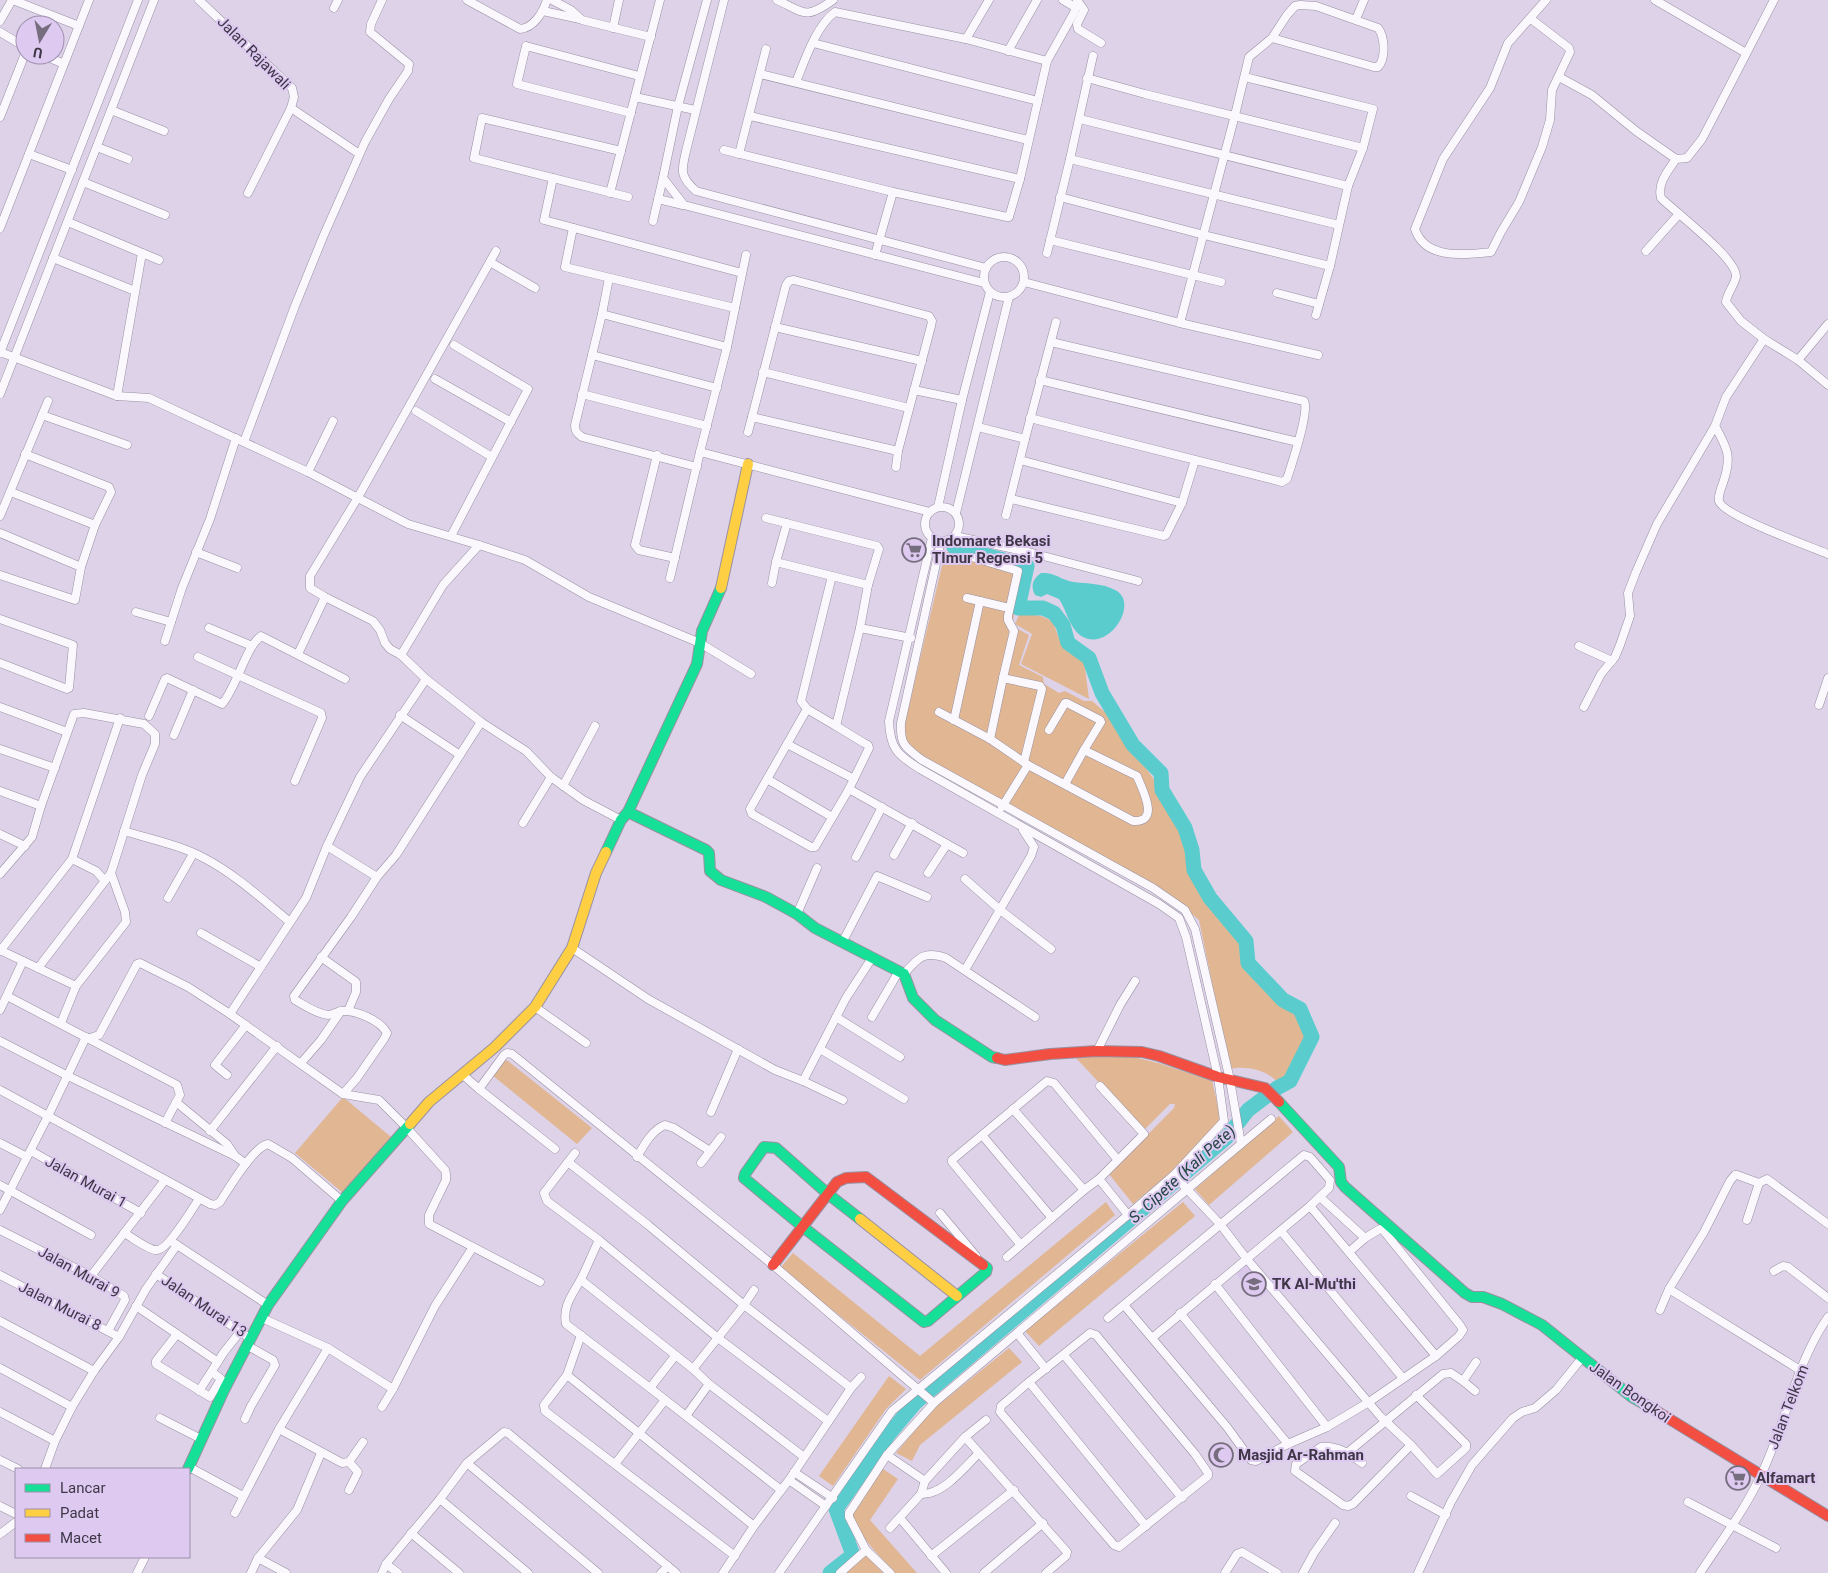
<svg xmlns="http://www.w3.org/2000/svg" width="1828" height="1573" viewBox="0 0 1828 1573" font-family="Roboto,sans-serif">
<rect width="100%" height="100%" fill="#ddd2e8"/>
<path fill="#dac8eb" d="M1245,1261L1268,1291L1257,1300L1233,1270Z"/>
<g fill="#e1b693">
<path d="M953,550L1022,570L1012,626L1029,635L1019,665L1043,677L1044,684L1059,693L1065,691L1084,701H1092L1105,712L1153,778L1186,843L1191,872L1214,908L1243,940L1246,965L1281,1004L1297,1012L1309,1036L1287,1080L1278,1083C1268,1070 1246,1065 1230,1069L1199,920L1170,895L920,754L908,745L903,731L945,553Z"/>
<path d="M1031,614C1061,619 1051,627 1064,648C1069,654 1079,656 1084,661L1089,699L1021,664L1032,634L1015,624L1019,615Z"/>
<path d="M1125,1055L1158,1063L1212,1081L1221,1119L1183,1162L1133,1204L1109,1174L1174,1108L1175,1104H1170L1144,1130L1074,1056Z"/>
<path d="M504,1060L508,1061L592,1128L577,1144L492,1075Z"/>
<path d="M343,1097L391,1137L343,1193L295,1153Z"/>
<path d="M1279,1116L1293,1132L1209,1205L1195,1189Z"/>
<path d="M1106,1202L1115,1215L920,1380L780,1268L793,1253L920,1356Z"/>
<path d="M1183,1202L1195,1216L1039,1346L1025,1331Z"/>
<path d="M1009,1348L1022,1362L920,1445L912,1461L896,1453L932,1410Z"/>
<path d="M889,1376L906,1389L886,1409L833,1486L819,1476Z"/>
<path d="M883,1469L898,1479L870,1520L917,1573H895C882,1558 853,1531 852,1512Z"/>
<path d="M865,1552L883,1573H843Z"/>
</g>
<path fill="#5acccd" d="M1041,573C1056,572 1060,580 1074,582C1088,584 1102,583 1115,590C1140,602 1110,651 1083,637C1070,630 1067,611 1059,599L1047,594L1041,597L1035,595C1030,585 1033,579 1041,573Z"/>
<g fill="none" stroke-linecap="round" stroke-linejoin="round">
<path stroke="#5acccd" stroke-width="15" d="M830,1573L853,1555L836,1509L889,1434L916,1402L1227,1137L1248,1110L1277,1088L1290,1081L1312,1037L1300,1009L1283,1000L1248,963L1246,941L1210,898L1194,870L1192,850L1185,828L1162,790L1161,773L1133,745L1102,693L1089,658L1068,643L1063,625L1054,613L1043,608H1018L1027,566L954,547"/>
<g stroke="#9991a2" stroke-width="9">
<g id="street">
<path d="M13,0L79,26"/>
<path d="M199,0L292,88L294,97L291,108L248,193"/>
<path d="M467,0L520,29C534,28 543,12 547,0"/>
<path d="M552,0L571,10L582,20L651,37"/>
<path d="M707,0L678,106L663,178L684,205L984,283"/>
<path d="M724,0L687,147C682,169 678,175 696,191L986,268"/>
<path d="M777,0C805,13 805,20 833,0"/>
<path d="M1077,0L1084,10L1077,24L1078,29L1101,43"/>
<path d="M1655,0L1746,53"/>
<path d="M334,8L338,0"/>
<path d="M543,11L580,19"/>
<path d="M1356,19L1364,0"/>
<path d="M1531,19L1569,48L1570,52L1552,90L1550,120L1542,147L1519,202L1501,232L1491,252C1465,255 1425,260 1415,229L1443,159L1490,88L1508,43L1546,0"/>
<path d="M0,21L12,0"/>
<path d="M613,28L619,0"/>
<path d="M0,32L25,47"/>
<path d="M966,39L989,0"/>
<path d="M813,43L1038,101"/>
<path d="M1008,51L1037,0"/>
<path d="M43,55L64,64"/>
<path d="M760,74L1028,140"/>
<path d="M1245,77L1373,109L1363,148L1348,186L1330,266L1316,315"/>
<path d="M1559,77L1592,95L1636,131L1676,159L1687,158L1702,139L1713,118L1774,0"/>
<path d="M1087,78L1145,94L1363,148"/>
<path d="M796,82C805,60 816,26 835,12L966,39L1047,61"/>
<path d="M635,97L695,110"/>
<path d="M291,108L355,151"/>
<path d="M111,110L164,131"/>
<path d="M631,113L517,84L526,46L639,76"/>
<path d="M750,116L1020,179"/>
<path d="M0,117L25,54"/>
<path d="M1080,119L1348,186"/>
<path d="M97,147L128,159"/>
<path d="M724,150L893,192L1007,217H1009L1020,179L1047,61L1075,11V7L1063,0"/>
<path d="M621,151L482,118L474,158L628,197"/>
<path d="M29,154L72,170"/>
<path d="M739,154L766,49"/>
<path d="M1070,159L1339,225"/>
<path d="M1676,159C1668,171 1657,183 1661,198C1675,212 1738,259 1736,277C1734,286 1727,293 1726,302L1741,321L1764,339L1798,360L1828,385"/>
<path d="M553,178L544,220L742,273"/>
<path d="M83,182L165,215"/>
<path d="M610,193L660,0"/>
<path d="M1060,197L1204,235L1330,266"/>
<path d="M658,199L683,205"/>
<path d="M653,221L663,178"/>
<path d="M68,222L159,260"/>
<path d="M0,228L89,0"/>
<path d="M573,228L565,267L735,308"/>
<path d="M1050,240L1221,282"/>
<path d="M496,251L357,499L310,576V588L325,597L373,621L380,630L385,643L390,649L401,655L426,679L481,722L526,751L551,777L583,800L621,820"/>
<path d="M1646,251L1679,214"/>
<path d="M1047,253L1070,159L1093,56"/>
<path d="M875,255L893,192"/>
<circle cx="1004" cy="277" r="20"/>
<path d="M53,258L135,291"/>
<path d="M490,262L535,288"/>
<path d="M1024,282L1180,323L1318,355"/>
<path d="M1277,293L1319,304"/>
<path d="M602,314L609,278"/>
<path d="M1180,323L1235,115L1249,57L1272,38L1287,15L1295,6L1300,5L1316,6L1378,28C1385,37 1386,59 1378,67H1374L1272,38"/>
<path d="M775,327L922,361"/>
<path d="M0,352L117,396L149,398L308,472L408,524L479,545L525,560L589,597L700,643L751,674"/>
<path d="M0,353L138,0"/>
<path d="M592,355L717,388"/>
<path d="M1798,360L1828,324"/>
<path d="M763,372L909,408"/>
<path d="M435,379L511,422"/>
<path d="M1040,380L1298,442"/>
<path d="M914,390L962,400"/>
<path d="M0,394L154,0"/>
<path d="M582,394L707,426"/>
<path d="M117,396L142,253"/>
<path d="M416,411L492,457"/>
<path d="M42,415L127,445"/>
<path d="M752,417L786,285L789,281L794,280L929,316L932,321L931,326L898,451L896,467"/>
<path d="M1030,418L1282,482L1287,479C1291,466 1310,411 1304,401L1051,342"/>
<path d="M1715,426C1728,449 1732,457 1723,483C1721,488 1718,496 1719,501C1722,515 1811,547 1828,554"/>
<path d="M978,427L1025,439L1006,515"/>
<path d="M748,432L752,417L898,451"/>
<path d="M1025,439L1056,322"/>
<path d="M244,442L295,306L323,237L365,142L389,99L408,71L409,64L370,32L371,24L382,0"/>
<path d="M700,452L727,347L746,255"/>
<path d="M657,455L635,545L639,550L675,558"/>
<path d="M1020,460L1182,503"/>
<path d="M697,467L582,437C577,433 575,432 575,425L602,314L727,347"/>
<path d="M308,472L333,421"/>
<path d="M11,492L95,525"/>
<path d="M1011,499L1164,536L1166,535L1182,503L1195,460"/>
<circle cx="942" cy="524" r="17"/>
<path d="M938,507L962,400L990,292"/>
<path d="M956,513L1009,297"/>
<path d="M0,516L48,401"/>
<path d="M766,518L877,546L879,549L868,585L860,628L911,638"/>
<path d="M787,523L776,562L868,585"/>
<path d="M0,533L81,567"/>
<path d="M451,536L528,389L454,345"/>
<path d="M955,536L1032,553L1138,581"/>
<path d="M196,552L237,568"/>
<path d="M975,558L1018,571L1008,616V620L1014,631L1003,678"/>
<path d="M0,575L75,600L81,567L95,525L111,492L109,487L25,454"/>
<path d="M832,576L801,701L807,709L836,726L860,628"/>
<path d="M670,578L700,452L930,512"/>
<path d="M772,583L776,562"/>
<path d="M967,598L1009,608"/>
<path d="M136,612L171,622"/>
<path d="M0,619L73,645L69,688L67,689L0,663"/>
<path d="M209,628L252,646"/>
<path d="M165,641L182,588L210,519L236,438"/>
<path d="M1579,646L1612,661"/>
<path d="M298,654L325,597"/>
<path d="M401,655L443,585L479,545"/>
<path d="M198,657L321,713L322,718L295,781"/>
<path d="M426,679L360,777L327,846L306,898L230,1014L343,1094L379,1100L406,1127L445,1170L446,1174V1180L429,1215V1224L540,1282"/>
<path d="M1819,705L1828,678"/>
<path d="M0,707L67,732"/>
<path d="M1584,707L1601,674L1615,657L1620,645L1630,616L1628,593L1636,572L1657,524L1715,426L1726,397L1764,339"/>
<path d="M807,709L750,809L752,814L811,847H815L849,789L869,748L868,745L864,743L836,726"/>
<path d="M939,712L990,739L1028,765L1002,807"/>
<path d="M400,715L460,755"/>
<path d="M149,716L165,679L167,678L222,704C237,687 245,648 261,636L345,679"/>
<path d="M954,720L980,601"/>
<path d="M174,735L193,690"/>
<path d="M990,739L1003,678L1040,686L1042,689L1024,762"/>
<path d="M787,744L854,779"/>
<path d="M0,749L55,768"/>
<path d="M1028,765L1133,821C1161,823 1142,789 1137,776L1084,750L1101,722L1100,720L1067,703H1065L1049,730"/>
<path d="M767,779L832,817"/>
<path d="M1065,784L1084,750"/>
<path d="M563,786L595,726"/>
<path d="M849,789L963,853"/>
<path d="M0,791L41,806"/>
<path d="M523,823L551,777"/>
<path d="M124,831C150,839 180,845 204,858C235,874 263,900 290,922"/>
<path d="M0,834L25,846"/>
<path d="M327,846L377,877L396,855L481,722"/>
<path d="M894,855L912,823"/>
<path d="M856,857L882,807"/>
<path d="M72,859L96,871L105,881"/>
<path d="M928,873L947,844"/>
<path d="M0,874L32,837L41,806L74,714L84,713L144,724L155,734V744L142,775L111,873L38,968"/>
<path d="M965,879L999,909L1051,949"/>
<path d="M168,898L193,854"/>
<path d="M797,914L817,868"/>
<path d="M201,933L261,967"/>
<path d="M843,941L877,876L927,897"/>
<path d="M572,948L648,999L775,1070L803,1081L846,998L872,958"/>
<path d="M0,950L76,986"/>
<path d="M0,951L72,859L120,718"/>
<path d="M321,957L356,982V992L348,1011"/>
<path d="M965,970L1031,856L1034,847L1023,830"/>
<path d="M904,974C918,958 924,950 946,958L1035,1017"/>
<path d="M7,996L177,1085L180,1095L165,1123"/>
<path d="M535,1007L586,1043"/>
<path d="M0,1010L23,961"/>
<path d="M836,1017L900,1057"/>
<path d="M872,1017L899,971"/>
<path d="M61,1023L76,986L126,922L125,912L111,873"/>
<path d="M90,1038L99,1035L137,964L140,963L188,987L230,1014"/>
<path d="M0,1041L68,1076L235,1156L246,1164"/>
<path d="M820,1049L904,1099"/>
<path d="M1097,1051L1120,1005L1135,981"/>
<path d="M301,1063L321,1040L341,1011"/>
<path d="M227,1075L215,1065L246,1025"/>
<path d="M463,1075L479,1089L504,1055L507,1053L512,1054L773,1265L934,1403"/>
<path d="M803,1081L843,1100"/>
<path d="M479,1089L555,1149"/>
<path d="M0,1090L210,1204L215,1205L220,1202C229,1188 253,1147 268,1144L292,1158L342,1201"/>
<path d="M343,1094L357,1078L384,1039L387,1033C381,1021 356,1010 343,1011C337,1011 333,1015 328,1015C317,1014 304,1005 295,1000L294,996L351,917L377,877"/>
<path d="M176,1102L227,1144L235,1156"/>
<path d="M1013,1109L1084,1190"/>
<path d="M711,1112L738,1049"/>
<path d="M210,1131L277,1046"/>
<path d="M982,1135L1052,1218"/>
<path d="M0,1143L27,1157"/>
<path d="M1241,1144L1271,1119"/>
<path d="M31,1151L141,1213"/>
<path d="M575,1153L544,1193L547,1201L599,1240L718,1338L828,1421"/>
<path d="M637,1157C644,1145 652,1130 665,1125L674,1128L710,1151"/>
<path d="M568,1162L648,1225L744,1305L851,1388"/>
<path d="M701,1163L721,1137"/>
<path d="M1175,1174L1184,1186L1220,1224L1246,1258L1380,1416L1411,1445L1437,1474L1466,1448V1444L1416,1395"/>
<path d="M1099,1179L1144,1134L1100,1086"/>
<path d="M0,1185L91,1235"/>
<path d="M1320,1197L1365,1238"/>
<path d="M1310,1206L1436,1356"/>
<path d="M0,1210L48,1116L86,1037"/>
<path d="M940,1213L976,1256"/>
<path d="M1747,1220L1759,1183L1767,1179L1828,1224"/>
<path d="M0,1230L91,1276L124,1296L125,1300L108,1331"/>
<path d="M1281,1231L1402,1377"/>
<path d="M124,1233C132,1237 148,1250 156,1250C167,1252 192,1209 199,1199"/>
<path d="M599,1240C593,1252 588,1265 582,1277C574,1293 562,1305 566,1324L650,1388L781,1490"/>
<path d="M171,1241L268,1305"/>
<path d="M1020,1244L952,1162V1160L1047,1081L1054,1083L1117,1159"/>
<path d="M1007,1257L1084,1190L1099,1179L1128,1215"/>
<path d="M1774,1271L1783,1266L1788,1267L1828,1298"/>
<path d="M156,1274L251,1339"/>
<path d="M0,1275L119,1337"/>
<path d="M91,1276L165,1180"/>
<path d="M581,1280L693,1369L709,1384L804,1457"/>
<path d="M1215,1284L1327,1427"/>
<path d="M1669,1289L1800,1370"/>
<path d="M1124,1305L1227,1427L1251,1460L1256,1461L1288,1444L1327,1427L1369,1402L1436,1356L1459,1336L1463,1330L1460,1325L1383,1230L1380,1229L1365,1238L1349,1252"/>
<path d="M136,1306L218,1362"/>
<path d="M1660,1310L1669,1289L1704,1232L1730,1181L1735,1175H1737L1759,1183"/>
<path d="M1180,1313L1288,1444"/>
<path d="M262,1318L328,1348L393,1389"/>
<path d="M1108,1318L1304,1155L1310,1157L1330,1180L1329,1188L1310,1206L1152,1338"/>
<path d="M0,1321L94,1371"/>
<path d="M1017,1333L1046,1369"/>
<path d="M1090,1333L1096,1335L1195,1454L1208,1473V1476L1119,1547L1114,1545L1000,1412L1001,1406L1029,1382Z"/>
<path d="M177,1334L156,1361V1364L210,1397L221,1379L212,1372"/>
<path d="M581,1335L567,1375L544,1405L545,1411L735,1556"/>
<path d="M1064,1355L1182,1498"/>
<path d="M0,1368L72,1407"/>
<path d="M693,1369L744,1305L754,1290"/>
<path d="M567,1375L754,1526"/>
<path d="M1463,1381L1476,1362"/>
<path d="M1029,1382L1146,1526"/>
<path d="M650,1388L675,1356"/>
<path d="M199,1391L224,1352L240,1332"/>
<path d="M382,1407L393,1389L435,1306L473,1247"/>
<path d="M0,1412L55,1441"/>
<path d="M686,1416L709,1384"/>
<path d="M160,1418L201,1439"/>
<path d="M245,1419L251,1406L275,1365L273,1360L248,1346"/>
<path d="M279,1429L342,1463L349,1462L363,1442"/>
<path d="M965,1437L1067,1552L1066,1556L1046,1573"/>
<path d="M1347,1453L1443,1374L1451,1373L1463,1381L1475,1391"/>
<path d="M887,1455L925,1481"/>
<path d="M0,1460L18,1469"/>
<path d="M467,1463L598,1573"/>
<path d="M1362,1463C1350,1454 1337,1445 1321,1447L1296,1464L1295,1471L1343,1505L1348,1506L1353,1504L1411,1445"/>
<path d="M615,1464L665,1400"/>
<path d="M189,1467L243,1496"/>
<path d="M45,1469L55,1441L72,1407L94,1371L119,1337L146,1289L177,1245"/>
<path d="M794,1472L833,1498"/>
<path d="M789,1480L826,1506"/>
<path d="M349,1490L358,1472L349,1462"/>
<path d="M921,1494C943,1495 964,1468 979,1453"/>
<path d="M1411,1496L1446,1515"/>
<path d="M440,1499L528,1573"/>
<path d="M1688,1502L1776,1548"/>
<path d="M0,1506L16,1514"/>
<path d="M235,1513L279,1429L328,1348"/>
<path d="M900,1518L946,1573"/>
<path d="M890,1528L921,1494L925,1481L965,1437L986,1420"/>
<path d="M411,1533L459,1573"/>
<path d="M0,1534L16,1522"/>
<path d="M931,1556L1014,1490"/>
<path d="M258,1558L286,1573"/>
<path d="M386,1564L398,1573"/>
<path d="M137,1573L145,1557"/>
<path d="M251,1573L258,1558L297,1510L321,1453"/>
<path d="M382,1573L386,1564L440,1499L467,1463L504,1432L508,1433L676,1573"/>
<path d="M661,1573L668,1566"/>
<path d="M723,1573L754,1526L789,1480L851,1388L861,1377"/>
<path d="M779,1573L892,1411L1128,1215L1175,1174L1224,1121L1218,1077L1186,937L1179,918L1159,904L920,769C897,755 890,748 889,721L932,538"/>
<path d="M840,1573L866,1550"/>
<path d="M890,1573L866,1550L849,1517V1513L887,1455L934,1403L1241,1144L1230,1080L1195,929L1185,910L1153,888L922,760C905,747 900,745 901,723L941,541"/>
<path d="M984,1573L1043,1523"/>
<path d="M1225,1573L1237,1554L1242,1552L1277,1573"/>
<path d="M1303,1573L1314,1553L1335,1523"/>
<path d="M1418,1573L1451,1502L1472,1465L1513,1418L1522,1412L1535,1408L1556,1390L1582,1358"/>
<path d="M1700,1573C1721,1541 1745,1510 1761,1475C1786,1424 1795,1364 1828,1317"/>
</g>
</g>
<g stroke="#9991a2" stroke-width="12">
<g id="fast">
<path d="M628,812L706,850L709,853L710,871L721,880L766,897L797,914L815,928L904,974L913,998L935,1020L992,1057L997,1058"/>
<path d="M606,852L621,820L628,812L697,664L702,631L721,588"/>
<path d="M1279,1102L1339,1167L1341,1182L1345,1187L1465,1293L1472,1297H1483L1502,1304L1542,1325L1632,1397L1653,1409"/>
<path d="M860,1219L828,1194L776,1148L764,1147L745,1174L744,1178L803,1227L924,1322L928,1321L986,1272L987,1268L983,1265"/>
<path d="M188,1469L224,1390L268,1305L342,1201L410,1124"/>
</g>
</g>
<g stroke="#9991a2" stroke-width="12">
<g id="slow">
<path d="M721,588L748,464"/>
<path d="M410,1124L429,1102L495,1047L535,1007L572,948L596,873L606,852"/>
<path d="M860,1219L957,1296"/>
</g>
</g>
<g stroke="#9991a2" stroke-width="12">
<g id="jam">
<path d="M997,1058L1005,1060L1050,1054L1097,1051L1142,1052L1159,1056L1218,1077L1265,1088L1279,1102"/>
<path d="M773,1265L837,1182L846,1178L866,1177L983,1265"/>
<path d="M1653,1409L1828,1516"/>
</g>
</g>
<use href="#street" stroke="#faf8fc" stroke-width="8"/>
<use href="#fast" stroke="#16e098" stroke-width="10"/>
<use href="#slow" stroke="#ffcf43" stroke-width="10"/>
<use href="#jam" stroke="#f24e42" stroke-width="10"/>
</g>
<defs>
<g id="supermarket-ring" transform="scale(1.25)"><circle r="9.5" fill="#dec9f1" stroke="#766d7f" stroke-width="1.5"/><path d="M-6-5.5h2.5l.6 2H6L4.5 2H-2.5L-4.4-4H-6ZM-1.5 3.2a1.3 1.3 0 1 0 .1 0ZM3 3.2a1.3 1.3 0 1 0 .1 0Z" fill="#766d7f"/></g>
<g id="school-ring" transform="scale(1.25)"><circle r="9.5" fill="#dec9f1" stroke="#766d7f" stroke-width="1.5"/><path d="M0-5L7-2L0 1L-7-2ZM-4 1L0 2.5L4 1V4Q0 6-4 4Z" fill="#766d7f"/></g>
<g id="mosque-ring" transform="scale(1.25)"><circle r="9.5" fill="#dec9f1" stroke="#766d7f" stroke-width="1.5"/><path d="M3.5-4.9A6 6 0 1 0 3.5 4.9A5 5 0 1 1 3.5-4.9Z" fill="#766d7f"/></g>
</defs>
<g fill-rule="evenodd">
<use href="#supermarket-ring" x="914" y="550"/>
<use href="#school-ring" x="1254" y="1284"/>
<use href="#mosque-ring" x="1221" y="1455"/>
<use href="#supermarket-ring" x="1738" y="1478"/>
</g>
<g text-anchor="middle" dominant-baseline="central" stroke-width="4" stroke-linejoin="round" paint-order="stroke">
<g font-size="15" fill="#3f3747" stroke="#dec9f1">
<text transform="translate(254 53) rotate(45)">Jalan Rajawali</text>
<text transform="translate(86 1182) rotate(29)">Jalan Murai 1</text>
<text transform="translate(79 1272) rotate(29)">Jalan Murai 9</text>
<text transform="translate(60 1306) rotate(27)">Jalan Murai 8</text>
<text transform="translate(204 1306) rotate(34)">Jalan Murai 13</text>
<text transform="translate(1630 1392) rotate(35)">Jalan Bongkoi</text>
<text transform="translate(1788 1407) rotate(-69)">Jalan Telkom</text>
</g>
<g font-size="15" font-weight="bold" fill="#3f3747" stroke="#dec9f1" text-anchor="start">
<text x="932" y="541">Indomaret Bekasi<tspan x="932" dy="17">TImur Regensi 5</tspan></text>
<text x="1272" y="1284">TK Al-Mu'thi</text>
<text x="1238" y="1455">Masjid Ar-Rahman</text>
<text x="1756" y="1478">Alfamart</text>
</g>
<g font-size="16" font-style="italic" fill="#264643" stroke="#dec9f1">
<text transform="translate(1182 1174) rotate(-42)">S. Cipete (Kali Pete)</text>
</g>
</g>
<rect x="15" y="1468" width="175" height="90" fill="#dec9f1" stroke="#9e8fad"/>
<rect x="25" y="1484" width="25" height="8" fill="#16e098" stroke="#9e8fad"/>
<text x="60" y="1493" font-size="15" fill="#3f3747">Lancar</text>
<rect x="25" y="1509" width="25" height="8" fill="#ffcf43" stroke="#9e8fad"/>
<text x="60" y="1518" font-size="15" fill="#3f3747">Padat</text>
<rect x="25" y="1534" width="25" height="8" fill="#f24e42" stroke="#9e8fad"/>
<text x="60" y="1543" font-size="15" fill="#3f3747">Macet</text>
<g transform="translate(40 40) rotate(190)"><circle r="24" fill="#dec9f1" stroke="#9e8fad"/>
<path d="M0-4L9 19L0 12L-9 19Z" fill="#766d7f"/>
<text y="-8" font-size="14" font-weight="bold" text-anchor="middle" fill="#3f3747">U</text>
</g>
</svg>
